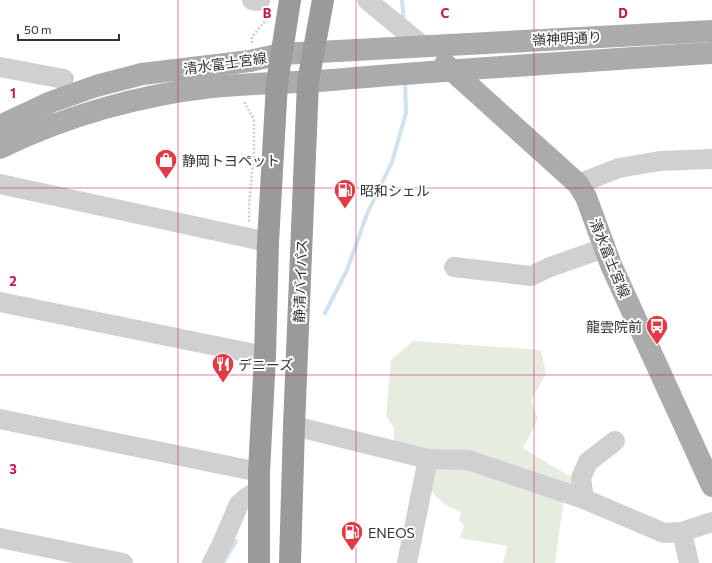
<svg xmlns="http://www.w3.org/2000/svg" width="712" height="563" viewBox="0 0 712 563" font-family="Commissioner,'Noto Sans JP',sans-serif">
<rect width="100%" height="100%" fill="#fff"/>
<g fill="#e6ecdf">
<path d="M413,341L541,350L546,374L531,401L538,419L523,448L574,479L572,490L394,445V428L386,416L391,360Z"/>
<path d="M464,464L564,499L555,563H503L507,546L460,538L464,526L459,520L461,512L445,505L429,489L435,465Z"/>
</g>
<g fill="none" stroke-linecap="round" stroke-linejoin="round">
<g stroke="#cfe2ee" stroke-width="4">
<path d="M402,0L404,22"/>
<path d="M325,313L347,270L367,214L392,162L406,113L405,80"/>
<path d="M223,563L236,541"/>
</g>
<g stroke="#cdcdcd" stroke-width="2.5" stroke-dasharray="2 2" stroke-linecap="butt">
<path d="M252,43V37L269,16"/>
<path d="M245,102V104L254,120V151L249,206V222"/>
</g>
<g stroke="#d0d0d0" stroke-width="20">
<path d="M252,0L259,1L260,0"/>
<path d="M367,0L423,46"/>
<path d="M0,67L64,79"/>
<path d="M0,184L268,242"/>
<path d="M578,184L619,168L660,161L712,159"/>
<path d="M454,267L531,276L550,267L604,248"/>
<path d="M0,302L265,356"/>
<path d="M0,419L259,472"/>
<path d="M294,426L428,459L468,460L584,499L664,533L682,532L712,522"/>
<path d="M584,499L581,478L588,462L615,441"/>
<path d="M682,532L689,563"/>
<path d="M0,538L123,563"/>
<path d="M212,563L221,546L239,504L246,498L259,490"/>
<path d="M407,563L428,459"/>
</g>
<g stroke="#ababab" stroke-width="22">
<path d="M445,64L578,184L586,197L611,265L712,486"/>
<path d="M0,126L51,102L96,86L142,74L250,61L281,54L712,31"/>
<path d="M0,148C65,116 140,95 212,87C252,83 292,83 332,80C458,69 585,61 712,53"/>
</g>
<g stroke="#9a9a9a" stroke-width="22">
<path d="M259,563V472L265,356L268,242L277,83L290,0"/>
<path d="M290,563L294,426L308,82L323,0"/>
</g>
</g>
<path fill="none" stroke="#c2185b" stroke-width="1" stroke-opacity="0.55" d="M178,0V563M356,0V563M534,0V563M0,188H712M0,375H712"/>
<defs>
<g id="shop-pin" transform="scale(1.15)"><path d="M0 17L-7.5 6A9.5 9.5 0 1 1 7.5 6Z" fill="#e63946" stroke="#fff"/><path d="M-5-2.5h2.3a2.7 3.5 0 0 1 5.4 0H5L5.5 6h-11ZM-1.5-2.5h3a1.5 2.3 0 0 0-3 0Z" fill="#fff"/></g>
<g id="fuel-pin" transform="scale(1.15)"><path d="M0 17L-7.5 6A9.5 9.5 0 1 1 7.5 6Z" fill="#e63946" stroke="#fff"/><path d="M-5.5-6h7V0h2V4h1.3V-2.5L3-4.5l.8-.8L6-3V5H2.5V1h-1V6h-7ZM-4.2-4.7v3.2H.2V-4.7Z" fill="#fff"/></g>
<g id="bus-pin" transform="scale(1.15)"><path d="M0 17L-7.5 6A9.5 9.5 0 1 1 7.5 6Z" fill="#e63946" stroke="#fff"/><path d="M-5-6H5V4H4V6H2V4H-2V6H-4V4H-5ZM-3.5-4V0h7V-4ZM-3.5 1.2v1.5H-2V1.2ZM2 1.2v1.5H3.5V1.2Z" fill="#fff"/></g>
<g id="restaurant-pin" transform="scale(1.15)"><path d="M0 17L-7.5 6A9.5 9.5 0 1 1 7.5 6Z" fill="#e63946" stroke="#fff"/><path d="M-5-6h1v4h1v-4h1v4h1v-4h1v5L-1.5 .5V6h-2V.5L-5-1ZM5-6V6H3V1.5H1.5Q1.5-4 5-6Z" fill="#fff"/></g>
</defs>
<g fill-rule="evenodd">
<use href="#shop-pin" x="166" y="160"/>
<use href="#fuel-pin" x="345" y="190"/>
<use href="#bus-pin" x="657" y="326"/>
<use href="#restaurant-pin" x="223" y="364"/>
<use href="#fuel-pin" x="352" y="532"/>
</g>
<g text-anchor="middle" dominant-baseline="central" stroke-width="4" stroke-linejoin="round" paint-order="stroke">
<g font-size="14" fill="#333" stroke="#fff">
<text transform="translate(567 38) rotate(-3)">嶺神明通り</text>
<text transform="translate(225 63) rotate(-8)">清水富士宮線</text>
<text transform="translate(610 258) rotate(68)">清水富士宮線</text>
<text transform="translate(300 281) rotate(-88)">静清バイパス</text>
</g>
<g font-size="14" fill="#333" stroke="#fff" text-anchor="start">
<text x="182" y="160">静岡トヨペット</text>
<text x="360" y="190">昭和シェル</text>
<text x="642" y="326" text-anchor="end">龍雲院前</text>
<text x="238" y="364">デニーズ</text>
<text x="368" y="532">ENEOS</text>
</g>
</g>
<g font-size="13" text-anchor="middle" font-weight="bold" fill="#c2185b" stroke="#fff" stroke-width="4" stroke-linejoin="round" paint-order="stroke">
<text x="267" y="18">B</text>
<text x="445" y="18">C</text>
<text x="623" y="18">D</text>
<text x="13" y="98">1</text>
<text x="13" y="286">2</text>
<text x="13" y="474">3</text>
</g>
<path d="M18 34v6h101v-6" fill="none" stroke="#333333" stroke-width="2"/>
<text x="24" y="34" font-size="12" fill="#333333" stroke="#ffffff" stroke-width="3" paint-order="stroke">50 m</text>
</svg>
